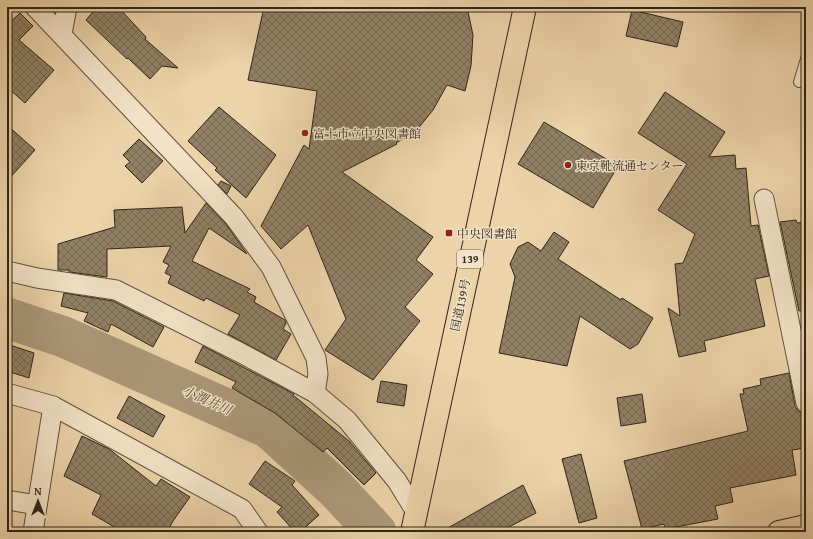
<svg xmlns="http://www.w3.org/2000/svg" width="813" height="539" viewBox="0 0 813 539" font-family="'Gentium Book Plus','Noto Serif JP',serif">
<defs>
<pattern id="building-cross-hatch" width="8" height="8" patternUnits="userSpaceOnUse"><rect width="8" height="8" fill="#918065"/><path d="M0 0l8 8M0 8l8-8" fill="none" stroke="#776952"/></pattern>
</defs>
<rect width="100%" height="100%" fill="#ecd3a9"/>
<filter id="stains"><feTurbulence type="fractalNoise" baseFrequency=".005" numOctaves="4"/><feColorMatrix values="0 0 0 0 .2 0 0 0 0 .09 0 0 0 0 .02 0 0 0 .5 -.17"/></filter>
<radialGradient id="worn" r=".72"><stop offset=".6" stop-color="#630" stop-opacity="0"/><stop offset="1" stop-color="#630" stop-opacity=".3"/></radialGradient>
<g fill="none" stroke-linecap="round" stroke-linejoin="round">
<path stroke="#ab9879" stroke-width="41" d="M7,318L64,337L269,428L336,489L376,532"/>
</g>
<g fill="url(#building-cross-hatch)" stroke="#2e261b">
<path d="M97,7H118L146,37L145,39L178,68L162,66L150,79L128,58L127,59L86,20Z"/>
<path d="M264,7H467L473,35L471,66L465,91L447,85L433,110L416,131L396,143L397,144L342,172L433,237L416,260L433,274L405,307L420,321L373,380L325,350L346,319L308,225L281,249L261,226L304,145L309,149L317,91L248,80Z"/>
<path d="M632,10L683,22L677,47L626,36Z"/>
<path d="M20,13L33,26L19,40L54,70L25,103L7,87V25Z"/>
<path d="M665,92L725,132L709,157L735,155L736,169L746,168L751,226L758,225L769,276L755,279L765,326L704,341L706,351L679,357L668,308L680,316L675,264L683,263L695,234L658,210L687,164L638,133Z"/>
<path d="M219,107L276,155L246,198L215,170L217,168L188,141Z"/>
<path d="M544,122L618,166L593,208L518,164Z"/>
<path d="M7,125L35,150L7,181Z"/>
<path d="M139,139L163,161L142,183L125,166L130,162L123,155Z"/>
<path d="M221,181L231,186L227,194L218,185Z"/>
<path d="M206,203L226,224L247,254L209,228L192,261L250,289L247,292L256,297L254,302L285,320L286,323L283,329L291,334L276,360L228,334L240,315L206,298L204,301L168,283L171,276L165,273L169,265L163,262L171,246L107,249V277L69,272V270H58V244L115,227L114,210L182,207L185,233Z"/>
<path d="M796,220L797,223L806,222V310L799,311L780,222Z"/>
<path d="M554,232L569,242L558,259L621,300L622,298L653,318L638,344L630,349L580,316L567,366L499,353L515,277L510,264L518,247L528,242L541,251Z"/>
<path d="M64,293L113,301L164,327L153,347L111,324L108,332L84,321L88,313L61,306Z"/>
<path d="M7,344L34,353L29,378L7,371Z"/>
<path d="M203,346L294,394L293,395L349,441L376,473L364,485L327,448L323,452L275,413L232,388L236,382L195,362Z"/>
<path d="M789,373L795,406L798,411L802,413L806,414V448L792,450L796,475L730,488L733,502L715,506L718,519L665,529L664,524L642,529L624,461L748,431L740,394H744L743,389L761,385L760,379Z"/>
<path d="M381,381L407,385L404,406L377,402Z"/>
<path d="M642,394L646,422L621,426L617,398Z"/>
<path d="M129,396L165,416L153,437L117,418Z"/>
<path d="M82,436L109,449L156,486L161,479L190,497L173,521L167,532H123L92,514L101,495L64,476Z"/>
<path d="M581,454L597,518L579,523L562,459Z"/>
<path d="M265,461L295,481L292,485L319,515L300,532H295L277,512L282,507L249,484Z"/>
<path d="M523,485L536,513L499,532H441Z"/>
</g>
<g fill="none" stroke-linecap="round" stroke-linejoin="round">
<g stroke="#5e513e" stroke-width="12">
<path id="service" d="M799,82L806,59"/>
</g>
<g stroke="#5e513e" stroke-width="21">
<g id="minor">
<path d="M35,7L234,217L271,267L316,358L318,374L315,393"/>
<path d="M62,34L67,7"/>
<path d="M764,199L806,403"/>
<path d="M7,271L37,278L116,290L241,353L315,393L347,420L397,481L416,512"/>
<path d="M7,393L53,406L242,509L258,532"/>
<path d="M7,500L37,505"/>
<path d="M33,532L53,406"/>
</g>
</g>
<g stroke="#2e261b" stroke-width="24">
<path id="primary" d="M779,532L806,526"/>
</g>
<g stroke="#2e261b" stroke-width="24">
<path id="trunk" d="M412,532L525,7"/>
</g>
<use href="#service" stroke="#f3e2c7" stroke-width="10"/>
<use href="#minor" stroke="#f3e2c7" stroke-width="19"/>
<use href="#primary" stroke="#ecd3a9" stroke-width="22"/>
<use href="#trunk" stroke="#ecd3a9" stroke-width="22"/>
</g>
<g fill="#8f2418" stroke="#f3e2c7" stroke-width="1.5">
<circle cx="305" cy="133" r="4"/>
<circle cx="568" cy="165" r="4"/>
<rect x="445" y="229" width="8" height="8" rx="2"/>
</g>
<g text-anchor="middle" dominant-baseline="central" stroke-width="3" stroke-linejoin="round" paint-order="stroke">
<rect fill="#f3e2c7" stroke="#695e4f" stroke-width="1" x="457" y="250" width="26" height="18" rx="3"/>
<g font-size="11" font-weight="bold" fill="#2e261b">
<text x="470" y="259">139</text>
</g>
<g font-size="12" fill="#2e261b" stroke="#f3e2c7" text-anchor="start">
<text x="313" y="133">富士市立中央図書館</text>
<text x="576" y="165">東京靴流通センター</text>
<text x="457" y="233">中央図書館</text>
</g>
<g font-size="12" fill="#2e261b" stroke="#f3e2c7">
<text transform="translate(460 305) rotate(-78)">国道139号</text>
</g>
<g font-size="13" font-style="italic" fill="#544837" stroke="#f3e2c7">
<text transform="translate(207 400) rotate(24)">小潤井川</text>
</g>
</g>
<rect width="813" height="539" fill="none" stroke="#ecd3a9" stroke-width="24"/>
<rect x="8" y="8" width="797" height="523" fill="none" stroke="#2e261b" stroke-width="2"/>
<rect x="12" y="12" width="789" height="515" fill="none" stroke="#2e261b"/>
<g transform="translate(38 501)" stroke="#f3e2c7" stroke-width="3" paint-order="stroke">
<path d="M0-3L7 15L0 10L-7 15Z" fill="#2e261b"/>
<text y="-6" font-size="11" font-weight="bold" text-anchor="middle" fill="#2e261b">N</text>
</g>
<rect width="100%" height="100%" filter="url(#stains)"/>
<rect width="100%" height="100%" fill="url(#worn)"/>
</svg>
